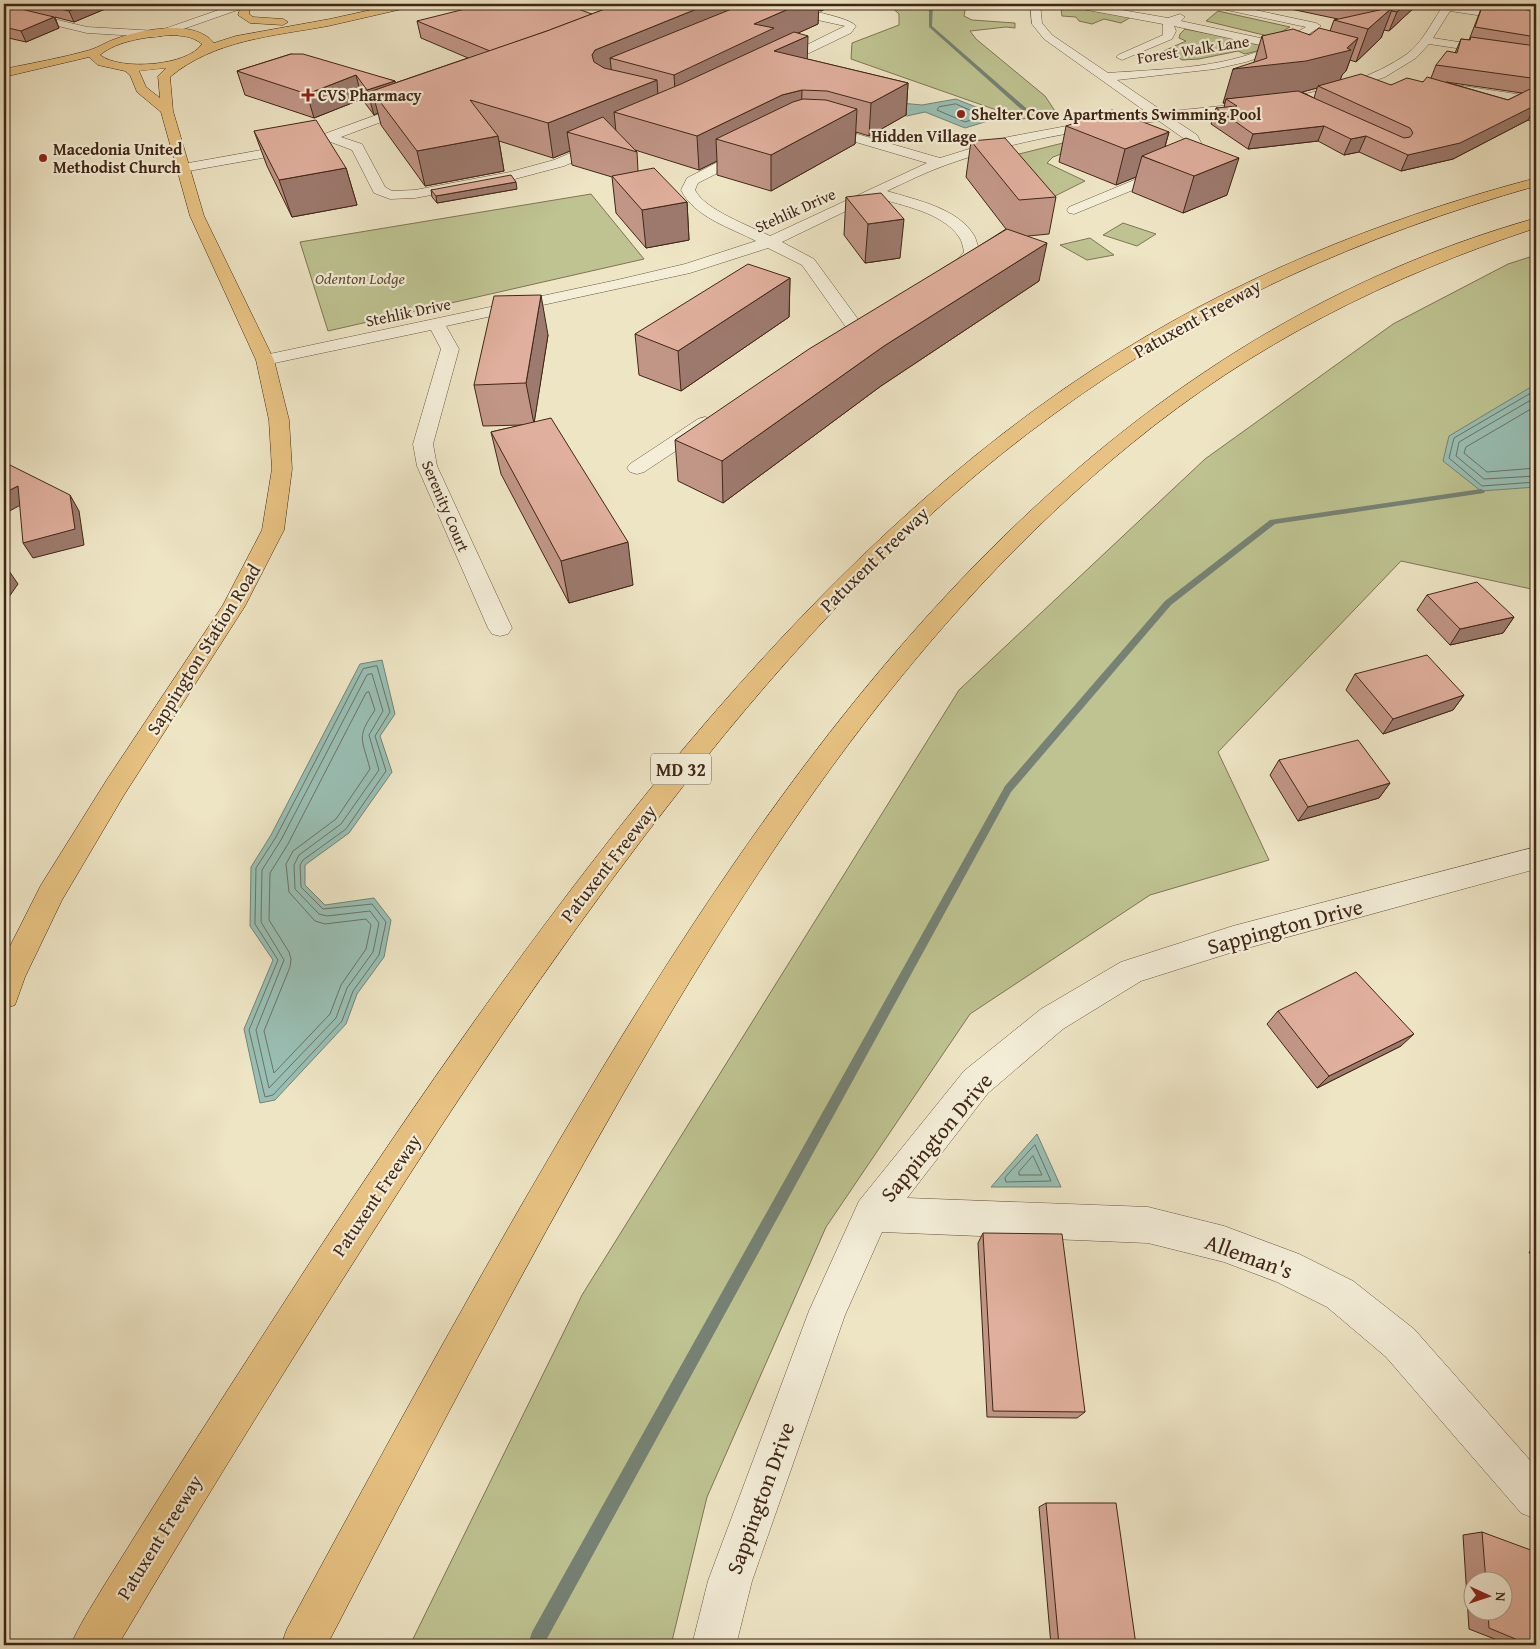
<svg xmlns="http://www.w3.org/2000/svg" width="1540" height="1649" viewBox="0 0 1540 1649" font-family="'Gentium Book Plus',serif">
<rect width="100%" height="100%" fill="#eee5c5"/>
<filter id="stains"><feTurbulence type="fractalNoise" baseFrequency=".004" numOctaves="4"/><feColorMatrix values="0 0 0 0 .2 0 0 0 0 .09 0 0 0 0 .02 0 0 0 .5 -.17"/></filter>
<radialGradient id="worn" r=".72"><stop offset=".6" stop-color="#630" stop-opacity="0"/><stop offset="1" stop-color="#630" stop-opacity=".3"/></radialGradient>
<g fill="#bec391" stroke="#807454">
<path d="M888,4H966L964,16L972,20L1015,23V28L1006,27L970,31L976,39L1045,96L1057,114L1022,119L851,59L852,43L899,25V14Z"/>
<path d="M1068,5L1131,17L1121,23L1104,19L1092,24L1079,21L1076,17L1062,16L1061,9Z"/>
<path d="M1218,11L1290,27L1272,37L1206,21Z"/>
<path d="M1185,29L1236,39L1263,46L1257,51L1245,54L1238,51L1199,59L1182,60L1173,54L1163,56L1164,61L1146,59L1186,41L1179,38L1180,34Z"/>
<path d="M1075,140L1072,150L1053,157L1047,163L1085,181L1051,198L1011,156Z"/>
<path d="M591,194L644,259L328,331L300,242Z"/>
<path d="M1123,223L1156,234L1137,246L1103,235Z"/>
<path d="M1090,238L1114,255L1087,260L1060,245Z"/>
<path d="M1536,255V590L1401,561L1218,752L1269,860L1150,895L970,1014L826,1227L707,1497L671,1645H410L582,1295L959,690L1205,459L1393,324L1508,264Z"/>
</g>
<g fill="#99bfb4" stroke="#768275">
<path d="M956,99L1001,117L965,128L925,112L907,116L892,112L901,103L922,105Z"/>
<path d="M1536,384V487L1481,491L1443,461L1449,436Z"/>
<path d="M382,660L395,714L380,736L392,772L349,833L305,865V885L325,905L374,898L391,920L384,957L357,994L346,1024L275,1100L260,1103L244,1029L273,960L250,926L251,867L271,835L360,664Z"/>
<path d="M1037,1134L1061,1187H991Z"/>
</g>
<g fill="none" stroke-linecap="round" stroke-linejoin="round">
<g stroke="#6d7265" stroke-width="1">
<path d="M956,104L979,114L980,117L965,122L937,110L939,107Z"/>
<path d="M1536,390L1454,438L1449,458L1482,486L1536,482"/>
<path d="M1536,397L1459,442L1456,456L1484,479L1536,476"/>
<path d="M1536,406L1466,447L1464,453L1487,472L1536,468"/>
<path d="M377,666L390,712L375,736L386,771L346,829L303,860L300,865L301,887L323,909L372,904L386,922L379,955L353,991L342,1021L273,1095L265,1097L249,1030L278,960L255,924L256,868L276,837L363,669Z"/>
<path d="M372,674L383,711L369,735L379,770L341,824L299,855L294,865L295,889L319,914L327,916L370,911L379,923L373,952L347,988L336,1018L269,1088L256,1030L284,960L261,922L262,870L281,840L367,675Z"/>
<path d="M369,692L375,710C356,738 362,738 370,769L336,819L293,851L286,864L289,892L315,921L325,924L366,919L371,925L366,949L341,985L330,1014L274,1073L264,1031L290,967L291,959L289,952L269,920L270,873L288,844L366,693Z"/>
<path d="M1035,1145L1051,1181L1006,1182L1005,1178Z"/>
<path d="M1033,1156L1042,1175H1019V1172Z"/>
</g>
<g fill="#768275" fill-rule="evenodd">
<path d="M929,4H933L932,26L1026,108V110H1022L929,27Z"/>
<path d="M1481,489L1485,491L1484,493L1275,524L1171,605L1011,792L544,1644L540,1645L532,1644L530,1638L532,1632L1005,786L1165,601L1270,520Z"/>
</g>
<g stroke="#6c5642" stroke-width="1">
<g id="minor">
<path d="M236,4H250L249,6L166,35L155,37L87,33L4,13V7L87,27L158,31Z"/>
<path d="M753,4C770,3 846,14 856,26L851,33L774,70L770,69L768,66L770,63L845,26L758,7Z"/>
<path d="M1030,4H1040L1042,23L1052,35L1108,73C1160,69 1220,69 1269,47L1174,26L1176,31L1172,39L1122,60L1116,57L1118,55L1163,35V24L1071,7L1066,4H1087L1168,18L1180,14L1185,17L1181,21L1279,42L1306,27L1213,7L1208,4H1227L1316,23L1321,26L1292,45L1301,48L1303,50L1301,52L1297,53L1281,50L1246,62L1215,69L1117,80L1164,112C1240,103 1342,100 1407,54C1421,44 1431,24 1441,9L1429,6L1428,4H1457L1456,6L1463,8L1536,18V24L1450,11L1433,38L1536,54V60L1429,44L1416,58L1385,77L1340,93L1295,104L1173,119L1197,135L1205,150L1197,164L1074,214L1069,213L1067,210L1069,207L1187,158L1191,150L1186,140L1159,121C1087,129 1015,140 946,165C926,172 906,182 887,191C916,200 959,208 975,237C977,242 978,247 980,252C972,265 957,282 939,277L937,274C944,264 956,264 964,252C963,247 962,241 959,237C942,212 903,206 875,197L782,242L814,259L863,326L860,330L854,331L848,330L802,265L768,248L690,273L446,326L459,349L433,444L437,466L512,628L508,634L500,636L492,634L488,628L417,466L413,444L441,349L431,330L265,365L259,364L256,360L259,356L265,355L617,280L685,264L756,241C731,228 694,217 681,190L687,178L745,148L750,147L757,151L755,154L698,183L695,190C705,210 750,226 770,236L927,163L825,133L813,132L811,129L813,126L826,125L940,158L1008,137L1099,120L1149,114L1044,39L1032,24Z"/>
<path d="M1450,84L1523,95L1529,99C1521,108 1504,116 1493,113L1491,110L1493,107L1510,101L1446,91L1444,88Z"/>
<path d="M415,101L419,102L421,105L419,108L341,137L362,144L385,187L392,191L415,190L510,172L554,160L600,140L605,139L612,143L610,146L564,166L511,180L415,198L390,199L374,193L352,150L328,141L279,155L183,172L176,168L183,164L278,147L324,134Z"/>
<path d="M705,417L712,419L715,423L712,427L644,472L637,474L630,472L627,468L630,464L698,419Z"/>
<path d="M1536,847V869L1233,952L1141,981L1063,1029L988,1093L907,1198L1148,1207L1224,1226L1299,1254L1353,1281L1414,1329L1536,1467V1519L1521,1513L1386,1357L1327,1307L1277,1282L1224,1262L1148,1243L882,1232L845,1315L752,1581L736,1645H692L708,1581L809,1311L859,1201L964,1071L1041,1009L1121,962L1233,926Z"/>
</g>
</g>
<g stroke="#412616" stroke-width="1">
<g id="major">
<path d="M398,4H416L411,7C383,13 356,20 328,26C273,36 214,40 170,77L173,111L204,216L274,360L289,420L292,469L284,530L245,606L124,795L62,900L25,977L15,1005L4,1009V958L41,885L106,781L223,605L262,530L272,469L269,420L256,360L190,216L161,112L137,92L130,75L125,71L98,65L89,57L4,77V69C32,63 62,58 90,50C99,47 106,42 115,39C141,30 194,18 214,43L236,36L330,19ZM171,35C183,36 192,36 202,44C188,66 120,71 100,55C118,40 148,37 171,35ZM166,68L158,76L160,98L146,87L139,71Z"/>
<path d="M245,5L250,8L249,14L253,17L283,19L288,22L283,25L250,23L238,15L241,6Z"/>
</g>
</g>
<g stroke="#412616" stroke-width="1">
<g id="highway">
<path d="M1536,178V186C1363,235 1199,307 1054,414C912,517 793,647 684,785C584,912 493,1045 406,1180C307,1334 211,1488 118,1645H71C79,1625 91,1608 102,1589C117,1565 132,1541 147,1517C200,1432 255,1348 309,1264C419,1097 533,932 660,777C787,623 927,478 1095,368C1230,280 1380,219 1536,178Z"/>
<path d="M1536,218V228C1387,277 1253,344 1131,444C915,620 761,855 623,1094C519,1275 423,1460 327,1645H281L287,1629C389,1441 491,1252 602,1069C827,698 1098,342 1536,218Z"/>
</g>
</g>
<use href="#minor" fill="#f4eed9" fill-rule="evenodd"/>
<use href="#major" fill="#e7c282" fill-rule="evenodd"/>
<use href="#highway" fill="#e7c282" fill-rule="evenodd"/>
</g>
<g fill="#c19687" stroke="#412616" fill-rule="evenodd">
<path d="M4,4H117L74,22L55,17L59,28L26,42L4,37Z"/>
<path d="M618,4H835L821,11L818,10V24L798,33L807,59L908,83L906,115L869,136L856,132L855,144L771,191L717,175V161L699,170L635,150L637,152L638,171L687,202L689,240L646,248L616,213L612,177L572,165L570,151L553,158L499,141L504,171L425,186L381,125L378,113L374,115L362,99L314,118L245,95L237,71L291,54L395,81V83L468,58L421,38L417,21L592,14Z"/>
<path d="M1267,4H1418L1389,31L1384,30L1381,38L1356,62L1350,60L1346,71L1342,75L1340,80L1391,85L1423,82L1431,78L1436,65L1455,53L1461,39L1469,40L1481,9L1480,8L1482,4H1536V123L1528,120L1453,159L1401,171L1359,152L1344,155L1318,141L1248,149L1211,124L1216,108H1224L1225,103H1223L1254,62L1262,36L1310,35L1330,31L1334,20L1338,19ZM1446,82L1522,93L1508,100ZM1317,88L1314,98L1302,92Z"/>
<path d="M1066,126L1169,132L1165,147L1227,195L1183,213L1132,192L1136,177L1116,185L1059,162Z"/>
<path d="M254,131L346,168L357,205L292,217L267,166Z"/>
<path d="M971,141L1056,197L1049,234L1028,236L1039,281L881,386L723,503L678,481L675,440L1006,229L966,177Z"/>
<path d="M517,189L437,203L432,197L431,190Z"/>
<path d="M846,197L900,258L865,263L844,235Z"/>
<path d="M790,278L789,317L681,391L639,375L635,334Z"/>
<path d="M548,335L534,422L633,585L569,603L501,474L491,432L522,425L483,426L474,385Z"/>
<path d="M1427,595L1514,617L1503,633L1450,645L1417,610Z"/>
<path d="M1355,674L1464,695L1453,710L1383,734L1346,690Z"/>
<path d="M1279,760L1390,783L1379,798L1298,821L1270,775Z"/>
<path d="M1278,1011L1401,1046L1317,1088L1267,1024Z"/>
<path d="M983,1233L1085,1412L1077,1418L987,1417L978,1243Z"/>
<path d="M1536,1248V1263L1529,1252Z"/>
<path d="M1046,1503L1136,1645H1051L1039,1507Z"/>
<path d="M1482,1532L1536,1645H1510L1469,1629L1463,1535ZM1472,1582H1502V1612H1472Z"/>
</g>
<g fill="#9d7a6e" stroke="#412616">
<path d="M87,4H117L74,22L69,11Z"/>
<path d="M709,4H766L610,58L612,76L598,82L592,55L595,50Z"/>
<path d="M800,4H819L818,24L774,44L676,106L674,75L754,24Z"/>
<path d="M821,4H835L821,11Z"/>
<path d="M1406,4H1418L1389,31L1397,12Z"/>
<path d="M1393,7L1381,38L1356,62L1368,29Z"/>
<path d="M54,17L59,28L26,42L21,31Z"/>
<path d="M808,36L807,66L774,51Z"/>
<path d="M1358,38L1346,71L1342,75L1339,83L1318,86L1317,88L1295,94L1226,99L1225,103H1223L1233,69L1347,48Z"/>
<path d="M356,75L362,99L314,118L307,94Z"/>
<path d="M657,80L659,113L614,112L616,132H567L570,151L553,158L548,123Z"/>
<path d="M395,81L400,105L372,91L378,113L374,115L367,90Z"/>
<path d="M908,83L906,115L869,136L871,103Z"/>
<path d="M802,90L801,122L716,139L717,161L699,170L697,136L782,95Z"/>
<path d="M1536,105L1528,120L1453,159L1401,171L1408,155Z"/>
<path d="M857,109L855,144L771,191V155Z"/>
<path d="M1324,126L1318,141L1248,149L1253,134Z"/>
<path d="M1169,132L1160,163L1142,156L1136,177L1116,185L1125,149Z"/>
<path d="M498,136L504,171L425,186L417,151Z"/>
<path d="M1366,136L1359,152L1344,155L1351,139Z"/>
<path d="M1239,158L1227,195L1183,213L1194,176Z"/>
<path d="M346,168L357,205L292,217L279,180Z"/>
<path d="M516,182L517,189L437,203L436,196Z"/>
<path d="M687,202L689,240L646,248L642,210Z"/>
<path d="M904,219L900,258L865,263L868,224Z"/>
<path d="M1047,243L1039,281L881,386L723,503L722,461L884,346Z"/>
<path d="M790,278L789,317L681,391L678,351Z"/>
<path d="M541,295L548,335L534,424L526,383Z"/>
<path d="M18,486L28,501L4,514V493Z"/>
<path d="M70,495L79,511L84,545L33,558L23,543Z"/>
<path d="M628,542L633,585L569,603L561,561Z"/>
<path d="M7,568L18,584L4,604V573Z"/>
<path d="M1514,617L1503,633L1450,645L1460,629Z"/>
<path d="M1464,695L1453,710L1383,734L1393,719Z"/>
<path d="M1390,783L1379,798L1298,821L1308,807Z"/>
<path d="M1414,1034L1401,1046L1317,1088L1329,1076Z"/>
</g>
<g fill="#e0af9d" stroke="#412616">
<path d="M37,4H87L69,11Z"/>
<path d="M485,4H564L592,14L547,31L490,51L417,21Z"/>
<path d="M618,4H709L595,50L592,55L594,62L604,68L657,80L548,123L470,100L498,136L417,151L372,91L547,31Z"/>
<path d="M744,4H800L754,24L774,28L674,75L610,58Z"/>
<path d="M1359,4H1406L1397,12L1392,11L1393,7L1384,9Z"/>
<path d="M1483,4L1536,11V37L1475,27Z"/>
<path d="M4,5L54,17L21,31L4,27Z"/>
<path d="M1393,7L1368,29L1334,20Z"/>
<path d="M1319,28L1358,38L1347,48L1351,50L1306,61L1233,69L1267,58L1262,36L1293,29L1310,35Z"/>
<path d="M794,32L808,36L774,51L908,83L871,103L827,91L802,90L782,95L697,136L614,112L681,84Z"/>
<path d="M1471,37L1536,46V82L1531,78L1436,65L1447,51L1457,53L1461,39L1470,40Z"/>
<path d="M291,54H303L395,81L367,90L356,75L307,94L237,71Z"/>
<path d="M1361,74L1391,85L1407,78L1423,82L1427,77L1508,100L1536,86V105L1460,143L1408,155L1366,136L1351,139L1324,126L1253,134L1216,108L1237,106L1226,99L1298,91L1404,138L1410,137L1413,133L1410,128L1318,86Z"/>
<path d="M803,99L826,100L857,109L771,155L716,139L793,102Z"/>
<path d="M1112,110L1169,132L1125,149L1066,126Z"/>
<path d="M603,117L637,152L567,132Z"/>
<path d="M316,120L346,168L279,180L254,131Z"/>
<path d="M1005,138L1056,197L1019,200L971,141Z"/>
<path d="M1186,138L1239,158L1194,176L1142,156Z"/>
<path d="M654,168L687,202L642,210L612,176Z"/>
<path d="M511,175L516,182L436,196L431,190Z"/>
<path d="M881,193L904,219L868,224L846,197Z"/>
<path d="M1007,229L1047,243L884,346L722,461L675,440L809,349Z"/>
<path d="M748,264L790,278L678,351L635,334Z"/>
<path d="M541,295L526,383L474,385L494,296Z"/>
<path d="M551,418L628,542L561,561L491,432Z"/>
<path d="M4,462L70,495L75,529L23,543L18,486L4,493Z"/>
<path d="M1477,582L1514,617L1460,629L1427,595Z"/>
<path d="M1427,655L1464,695L1393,719L1355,674Z"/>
<path d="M1358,740L1390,783L1308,807L1279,760Z"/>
<path d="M1356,972L1414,1034L1329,1076L1278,1011Z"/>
<path d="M983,1233L1062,1234L1085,1412L993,1411Z"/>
<path d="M1046,1503H1116L1136,1645H1059Z"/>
<path d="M1482,1532L1536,1552V1645H1530L1489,1628L1488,1612H1502V1582H1486Z"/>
</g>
<g fill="#8f2418" stroke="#f4eed9" stroke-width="2">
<path d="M305.5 87.5h5v5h5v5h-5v5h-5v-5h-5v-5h5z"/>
<circle cx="961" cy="114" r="5"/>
<circle cx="43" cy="158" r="5"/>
</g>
<g text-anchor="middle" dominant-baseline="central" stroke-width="4.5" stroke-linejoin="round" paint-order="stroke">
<g font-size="16" fill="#412616" stroke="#f4eed9">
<text transform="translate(1193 49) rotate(-9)">Forest Walk Lane</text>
<text transform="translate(795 210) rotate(-24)">Stehlik Drive</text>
<text transform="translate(408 312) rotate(-12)">Stehlik Drive</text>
<text transform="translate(446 506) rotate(67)">Serenity Court</text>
</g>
<g font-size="16" font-weight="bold" fill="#412616" stroke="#f4eed9" text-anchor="start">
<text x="318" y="95">CVS Pharmacy</text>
<text x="971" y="114">Shelter Cove Apartments Swimming Pool</text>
<text x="53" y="149">Macedonia United<tspan x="53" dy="18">Methodist Church</tspan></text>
</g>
<g font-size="16" font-weight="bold" fill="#412616" stroke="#f4eed9">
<text x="924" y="136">Hidden Village</text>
</g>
<g font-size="16" font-style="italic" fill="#604d35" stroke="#f4eed9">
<text x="360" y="278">Odenton Lodge</text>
</g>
<rect fill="#f4eed9" stroke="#776250" stroke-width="1" x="651" y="753.5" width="60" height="31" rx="4"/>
<g font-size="18" font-weight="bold" fill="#412616">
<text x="681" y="769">MD 32</text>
</g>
<g font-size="19" fill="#412616" stroke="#f4eed9">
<text transform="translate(1197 318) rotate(-29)">Patuxent Freeway</text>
<text transform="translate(874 559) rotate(-44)">Patuxent Freeway</text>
<text transform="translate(203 649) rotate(-58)">Sappington Station Road</text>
<text transform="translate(608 863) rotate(-52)">Patuxent Freeway</text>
<text transform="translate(376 1195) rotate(-56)">Patuxent Freeway</text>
<text transform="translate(159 1537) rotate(-58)">Patuxent Freeway</text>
</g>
<g font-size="22" fill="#412616" stroke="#f4eed9">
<text transform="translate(1285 926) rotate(-15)">Sappington Drive</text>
<text transform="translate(936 1137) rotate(-50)">Sappington Drive</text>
<text transform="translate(1249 1256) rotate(20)">Alleman's</text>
<text transform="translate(760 1498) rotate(-70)">Sappington Drive</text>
</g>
</g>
<rect width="1540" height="1649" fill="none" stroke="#eee5c5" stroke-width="20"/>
<rect x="5" y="5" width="1530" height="1639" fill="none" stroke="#412616" stroke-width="2.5"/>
<rect x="10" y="10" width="1520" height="1629" fill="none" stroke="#412616"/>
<g transform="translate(1488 1596) rotate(93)"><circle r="24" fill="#f4eed9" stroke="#ac9e8b"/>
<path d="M0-4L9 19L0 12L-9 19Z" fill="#8f2418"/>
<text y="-8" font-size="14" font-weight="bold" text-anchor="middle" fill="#412616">N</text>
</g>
<rect width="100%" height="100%" filter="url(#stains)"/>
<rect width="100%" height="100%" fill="url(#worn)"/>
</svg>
